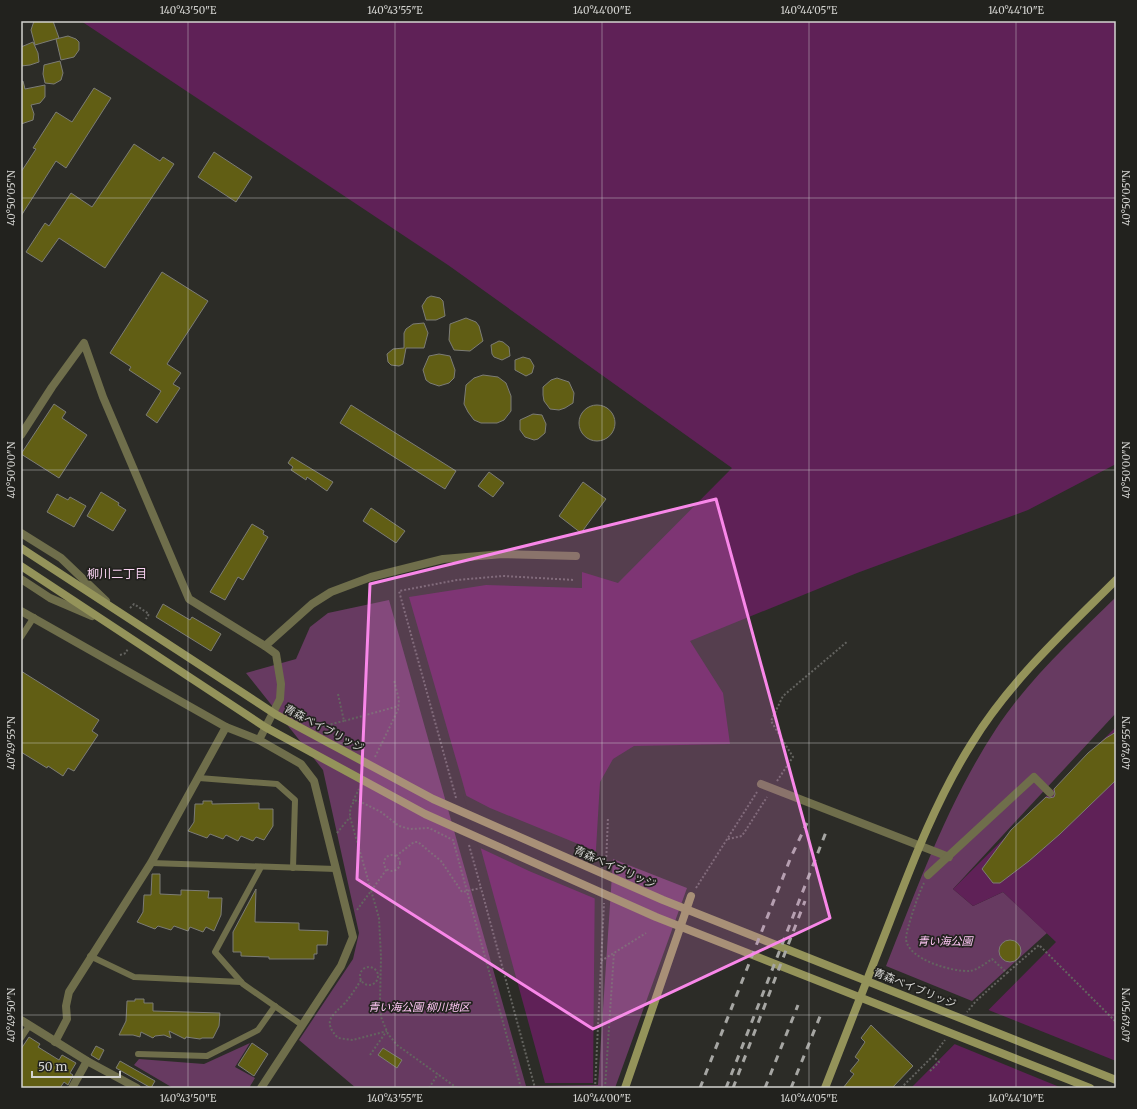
<svg xmlns="http://www.w3.org/2000/svg" width="1137" height="1109" viewBox="0 0 1137 1109" font-family="Merriweather,'Noto Sans JP',serif">
<rect width="100%" height="100%" fill="#2c2c27"/>
<g fill="#673a61">
<path d="M1116,597V713L953,889L973,906L1003,892L1047,933L972,1001L886,966C918,886 948,802 996,729C1028,680 1074,638 1116,597Z"/>
<path d="M389,600L526,1086L598,1085L613,859L687,888L615,1088H356L299,1040L353,959L359,933L323,770L246,673L296,659L310,627L328,613Z"/>
<path d="M250,1043L235,1067L255,1078L249,1088H173L134,1065L139,1059L204,1064Z"/>
</g>
<g fill="#5f2157">
<path d="M81,21H1116V464L1028,510L857,573L690,641L723,693L730,744L634,746L613,759L600,782L595,866L593,1083H545L462,780L409,597L486,585L582,588V572L618,583L732,468L448,265Z"/>
<path d="M1116,727V1088H911L1056,942L1003,892L973,906L953,889Z"/>
</g>
<g fill="#2c2c27">
<path d="M463,794L490,808L598,852L596,899L529,871L478,847Z"/>
<path d="M986,1009L1116,1061V1088H1062L952,1043Z"/>
</g>
<g fill="#615e14" stroke="#7c7c76">
<path d="M34,21H53L59,38L35,45L31,30Z"/>
<path d="M68,36L76,39L79,42V50L74,57L61,60L56,39Z"/>
<path d="M33,42L38,53L39,62L30,65L21,66V47Z"/>
<path d="M60,61L63,73L61,80L54,84L45,83L43,74L44,65Z"/>
<path d="M23,81L25,89L45,85V97L40,103L31,105L34,114L33,120L21,124V82Z"/>
<path d="M94,88L111,98L66,168L56,161L21,216V172L36,149L33,148L56,112L72,122Z"/>
<path d="M134,144L160,161L163,157L174,164L105,268L59,238L42,262L26,252L45,223L49,226L71,193L92,207Z"/>
<path d="M214,152L252,177L236,202L198,177Z"/>
<path d="M162,272L208,301L167,364L181,373L173,384L180,388L157,423L146,415L161,391L129,370L131,367L110,353Z"/>
<path d="M431,296L440,298L443,301L445,316L436,320H426L422,306L427,298Z"/>
<path d="M466,318L476,322L479,326L483,341L470,351L454,350L449,340L450,324Z"/>
<path d="M424,323L428,333L424,348H406L403,364L399,366L391,365L388,362L387,354L393,349L404,348V333L406,329L413,324Z"/>
<path d="M499,341L503,342L509,347L510,356L502,360L494,357L492,354L491,345Z"/>
<path d="M439,354L450,356L455,370L454,378L449,383L439,386L430,383L426,380L423,370L429,356Z"/>
<path d="M523,357L530,359L534,366L532,373L526,376L515,370V360Z"/>
<path d="M483,375L498,377L506,383L511,396V411L504,420L497,423H481L474,420L468,412L464,404L466,385L474,378Z"/>
<path d="M557,378L569,382L574,393L573,403L565,408L559,410L550,409L544,401L543,395V387L551,380Z"/>
<path d="M54,404L66,412L62,418L87,435L59,478L21,454Z"/>
<path d="M351,405L456,471L445,489L340,423Z"/>
<circle cx="597" cy="423" r="18"/>
<path d="M533,414L542,415L546,424L545,433L538,439L534,440L525,437L520,430V420Z"/>
<path d="M292,457L333,482L327,491L307,477L306,480L291,470L293,467L288,463Z"/>
<path d="M489,472L504,483L493,497L478,486Z"/>
<path d="M583,482L606,499L581,533L559,516Z"/>
<path d="M101,492L119,503L118,505L126,510L113,531L87,516Z"/>
<path d="M57,494L68,500L70,497L86,506L74,527L47,512Z"/>
<path d="M371,508L405,531L396,543L363,521Z"/>
<path d="M252,524L264,531L263,534L268,537L243,580L238,577L225,600L210,592Z"/>
<path d="M163,604L190,620L192,617L221,634L211,651L156,617Z"/>
<path d="M21,671L99,720L92,731L98,735L74,771L68,768L63,776L48,766L47,768L21,752Z"/>
<path d="M1116,732V780L1060,834L1029,861L1000,883H993L982,869L1011,830L1046,797L1049,798L1054,797L1055,794L1054,789L1088,753L1106,738Z"/>
<path d="M203,801H212V804L259,803V809H273V826L264,840L256,837L253,841L241,836L238,841L226,835L223,839L210,834L207,838L188,831L194,822L195,804H203Z"/>
<path d="M152,874H160V894L181,895V890L209,891L208,898H222L221,915L214,931L206,927L203,932L190,927L188,931L174,926L171,930L158,926L155,929L137,922L143,912L144,895H151Z"/>
<path d="M256,889L255,922L299,923V930L328,931L327,945H317V954H314V959H269V957L241,956V952H233V932Z"/>
<circle cx="1010" cy="951" r="11"/>
<path d="M135,999H144V1003H153V1011L220,1013L219,1026L213,1038H202L200,1039L186,1037L185,1039L169,1031L171,1038L164,1035L155,1036L153,1038L141,1032L140,1037L133,1035H119L126,1021L127,1001H135Z"/>
<path d="M871,1025L913,1066L892,1088H843L854,1074L850,1071L859,1060L855,1057L865,1042L861,1038Z"/>
<path d="M29,1037L40,1044L38,1047L59,1060L62,1055L76,1063L70,1073L73,1075L68,1085L64,1082L60,1088H21V1049Z"/>
<path d="M252,1043L268,1054L254,1076L238,1065Z"/>
<path d="M96,1046L104,1050L99,1060L91,1055Z"/>
<path d="M383,1048L402,1060L397,1068L378,1055Z"/>
<path d="M120,1061L155,1081L151,1088L116,1068Z"/>
</g>
<g fill="none" stroke-linecap="round" stroke-linejoin="round">
<g stroke="#646460" stroke-width="2" stroke-dasharray="2 2" stroke-linecap="butt">
<path d="M130,608L134,604L149,614L146,619"/>
<path d="M120,655L126,653L128,648"/>
<path d="M338,694L344,721L399,706"/>
<path d="M319,727L344,721"/>
<path d="M375,757L398,710L399,700L394,680"/>
<path d="M777,781L793,757L771,721L783,696L848,641"/>
<path d="M456,798L399,591L457,580L503,576L575,580"/>
<path d="M353,801L359,789"/>
<path d="M337,833L350,817"/>
<path d="M728,839L742,836L767,797"/>
<path d="M469,845L481,888"/>
<circle cx="392" cy="863" r="8"/>
<path d="M396,856L414,842H418L441,861L462,892L481,888L535,1088"/>
<path d="M606,865L608,817"/>
<path d="M924,883C919,892 906,930 906,939C908,960 953,972 970,971C977,970 986,963 992,959L1007,973L976,1001L967,1012"/>
<path d="M696,888L757,792"/>
<path d="M357,910L387,869"/>
<path d="M601,961L646,933"/>
<circle cx="369" cy="976" r="9"/>
<path d="M1007,973L1039,945L1116,1022"/>
<path d="M361,980C356,988 351,996 345,1003C332,1016 322,1021 338,1038L353,1040L387,1031"/>
<path d="M370,1055L386,1032"/>
<path d="M930,1071L939,1062L933,1056"/>
<path d="M429,1088L438,1074"/>
<path d="M457,1088L397,1045L388,1034L381,1017L380,1001L381,957L379,918L350,817C350,809 350,804 357,800L381,812L399,826L410,829L429,828L453,840L521,1088"/>
<path d="M546,1088H595"/>
<path d="M595,1088L604,903"/>
<path d="M605,1088L614,952"/>
<path d="M901,1088L933,1056L945,1040"/>
</g>
<g stroke="#6f6e4b" stroke-width="6">
<path d="M21,637L34,617"/>
<path d="M199,778L277,784L295,800L293,868"/>
<path d="M151,863L336,869"/>
<path d="M261,867L215,952L243,984L302,1025"/>
<path d="M90,956L134,977L241,982"/>
<path d="M21,1038L29,1026"/>
<path d="M138,1054L207,1056L258,1030L275,1006"/>
</g>
<g stroke="#6f6e4b" stroke-width="8">
<path d="M21,435L52,387L84,343L103,397L189,599L265,646"/>
<path d="M21,533L61,558L106,601"/>
<path d="M21,579L50,598L92,616"/>
<path d="M21,611L226,727L259,740L301,764L314,781L353,937L341,966L261,1088"/>
<path d="M259,740L280,699L281,684L276,654L265,646L312,604L331,592L371,577L443,559L503,554L576,556"/>
<path d="M761,784L949,857"/>
<path d="M928,875L1034,777L1050,793"/>
<path d="M21,1020L87,1061L137,1088"/>
<path d="M55,1042L67,1019L66,1006L69,992L151,863L226,727"/>
<path d="M72,1088L87,1061"/>
</g>
<g stroke="#94935a" stroke-width="8">
<path d="M21,548L275,714L433,799L663,900L1116,1080"/>
<path d="M21,566L265,727L425,814L656,917L1090,1088"/>
<path d="M625,1088L691,896"/>
<path d="M825,1088C847,1032 868,977 890,921C913,861 937,798 972,743C1010,681 1065,631 1116,580"/>
</g>
<g stroke="#a6a6a3" stroke-width="3" stroke-dasharray="7 7" stroke-linecap="butt">
<path d="M700,1088L791,857L807,823"/>
<path d="M726,1088L826,832"/>
<path d="M733,1088L805,901"/>
<path d="M765,1088L798,1005"/>
<path d="M791,1088L821,1014"/>
</g>
</g>
<path fill="#f987e9" fill-opacity="0.2" stroke="#f987e9" stroke-width="3" stroke-linejoin="round" d="M716,499L830,918L593,1029L357,879L370,584Z"/>
<path fill="none" stroke="#d3d3d0" stroke-width="1" stroke-opacity="0.45" d="M188,21V1088M395,21V1088M602,21V1088M809,21V1088M1016,21V1088M21,198H1116M21,470H1116M21,743H1116M21,1015H1116"/>
<g text-anchor="middle" dominant-baseline="central" stroke-width="3.5" stroke-linejoin="round" paint-order="stroke">
<g font-size="11" fill="#d3d3d0" stroke="#22221e">
<text transform="translate(324 728) rotate(28)">青森ベイブリッジ</text>
<text transform="translate(615 867) rotate(24)">青森ベイブリッジ</text>
<text transform="translate(915 988) rotate(22)">青森ベイブリッジ</text>
</g>
<g font-size="11" font-style="italic" fill="#fec6f4" stroke="#22221e">
<text x="945" y="941">青い海公園</text>
<text x="419" y="1007">青い海公園 柳川地区</text>
</g>
<g font-size="12" fill="#f9d2f2" stroke="#22221e">
<text x="117" y="573">柳川二丁目</text>
</g>
</g>
<rect width="1137" height="1109" fill="none" stroke="#22221e" stroke-width="44"/>
<path d="M32 1071v6h88v-6" fill="none" stroke="#d3d3d0" stroke-width="2"/>
<text x="38" y="1071" font-size="12" fill="#d3d3d0" stroke="#22221e" stroke-width="3" paint-order="stroke">50 m</text>
<rect x="22" y="22" width="1093" height="1065" fill="none" stroke="#d3d3d0" stroke-width="1.5"/>
<g font-size="10" text-anchor="middle" fill="#d3d3d0">
<text x="188" y="14">140°43'50"E</text>
<text x="395" y="14">140°43'55"E</text>
<text x="602" y="14">140°44'00"E</text>
<text x="809" y="14">140°44'05"E</text>
<text x="1016" y="14">140°44'10"E</text>
<text transform="translate(11 198) rotate(-90)" y="4">40°50'05"N</text>
<text transform="translate(1126 198) rotate(-90)" y="4">40°50'05"N</text>
<text transform="translate(11 470) rotate(-90)" y="4">40°50'00"N</text>
<text transform="translate(1126 470) rotate(-90)" y="4">40°50'00"N</text>
<text transform="translate(11 743) rotate(-90)" y="4">40°49'55"N</text>
<text transform="translate(1126 743) rotate(-90)" y="4">40°49'55"N</text>
<text transform="translate(11 1015) rotate(-90)" y="4">40°49'50"N</text>
<text transform="translate(1126 1015) rotate(-90)" y="4">40°49'50"N</text>
<text x="188" y="1102">140°43'50"E</text>
<text x="395" y="1102">140°43'55"E</text>
<text x="602" y="1102">140°44'00"E</text>
<text x="809" y="1102">140°44'05"E</text>
<text x="1016" y="1102">140°44'10"E</text>
</g>
</svg>
